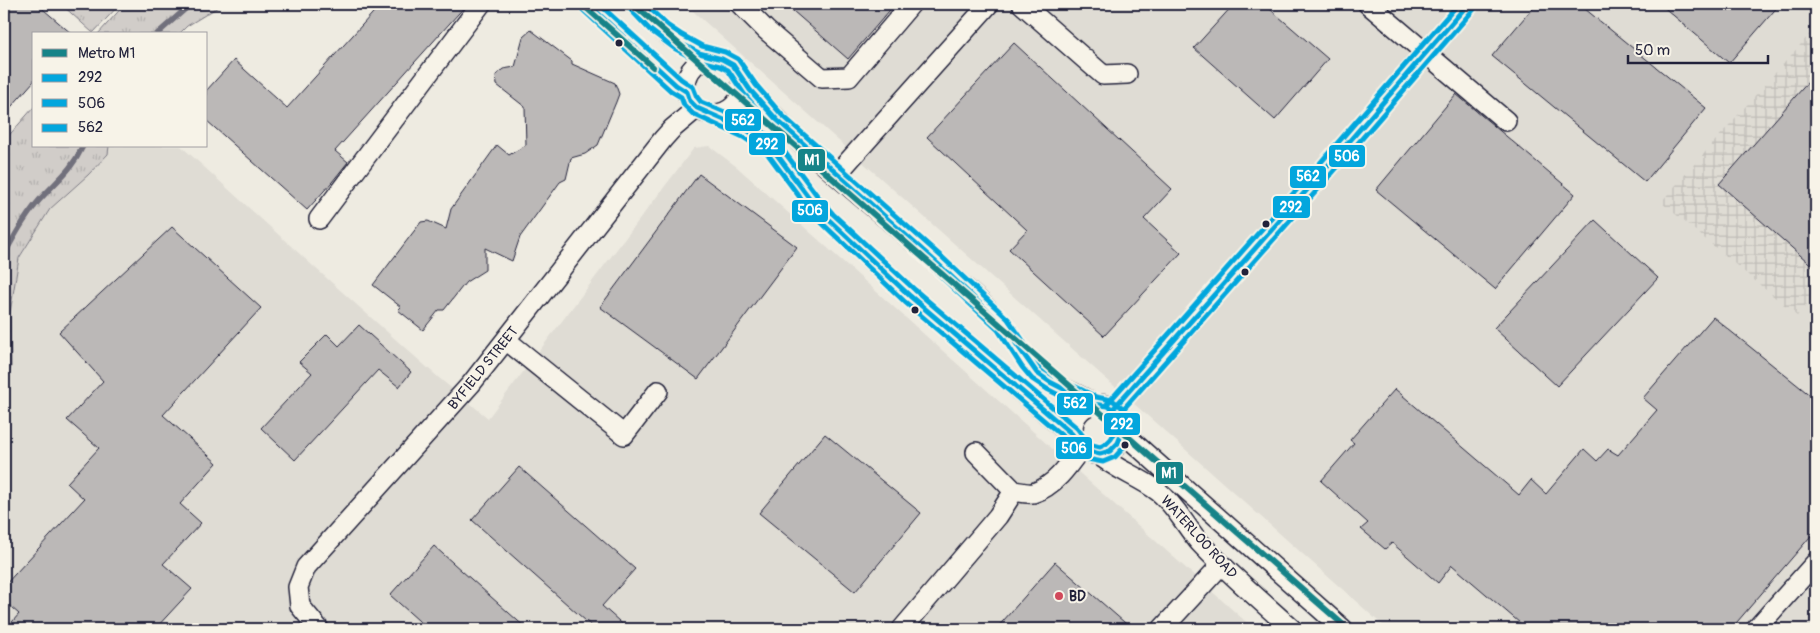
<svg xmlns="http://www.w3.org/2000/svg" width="1820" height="633" viewBox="0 0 1820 633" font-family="Pangolin,sans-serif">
<defs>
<pattern id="industrial-grid" width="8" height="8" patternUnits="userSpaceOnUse" patternTransform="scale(1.25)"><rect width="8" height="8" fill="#dfdcd4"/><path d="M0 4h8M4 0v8" fill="none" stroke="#bfbcb7"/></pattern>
<pattern id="park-tufts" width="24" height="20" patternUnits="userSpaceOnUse" patternTransform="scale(1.25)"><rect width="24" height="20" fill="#d1cdc9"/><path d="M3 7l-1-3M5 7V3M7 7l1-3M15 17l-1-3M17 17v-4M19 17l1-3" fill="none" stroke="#b3b0ae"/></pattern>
</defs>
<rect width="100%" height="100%" fill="#eeebe1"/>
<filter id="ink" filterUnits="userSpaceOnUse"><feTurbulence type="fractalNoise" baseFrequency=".02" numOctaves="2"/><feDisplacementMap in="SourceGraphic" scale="10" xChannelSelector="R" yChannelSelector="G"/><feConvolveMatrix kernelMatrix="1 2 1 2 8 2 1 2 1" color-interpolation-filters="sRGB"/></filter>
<g filter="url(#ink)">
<g fill="#dfdcd4">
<path d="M685,4H1816V629H1387Z"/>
<path d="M109,146H181L313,266L439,378L488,418L694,148L709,146L737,167L1254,629H4V388L11,367L10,313L19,258L50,209L88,175L108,154Z"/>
</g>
<path fill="url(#industrial-grid)" d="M1816,27V294L1797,316L1661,202Z"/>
<g fill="url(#park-tufts)" stroke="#7a7882">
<path d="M61,4H120L93,33Z"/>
<path d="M125,4H223L187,26L179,34H98Z"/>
<path d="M34,107V146H109L108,154L88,175L50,209L19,258L10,313L11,367L4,388V141Z"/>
</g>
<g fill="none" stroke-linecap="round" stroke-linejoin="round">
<g stroke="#716f7b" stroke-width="5.5">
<path d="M157,34L191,4"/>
<path d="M4,255C15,235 28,211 45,194C61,177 72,169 83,146"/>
</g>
</g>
<g fill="#bbb8b7" stroke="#22223b">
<path d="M4,4H37L72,34H34V81L4,115Z"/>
<path d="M381,4H467L335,151L348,162L332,182L307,210L206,120V91L234,60L287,108Z"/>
<path d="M785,4H895L848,59Z"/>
<path d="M1234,4H1264L1328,59L1275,120L1194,48Z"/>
<path d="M1536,4H1579L1706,108L1645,182L1492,56Z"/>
<path d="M1660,4H1780L1729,63Z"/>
<path d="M531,30L572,61V64L615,83L619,94L616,102L598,145L585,154L571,158L566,179L560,182L520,237L512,261L485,248V270L466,282L444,310H439L423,330L398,310L401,307L373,285L421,222L428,221L446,229L451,209L497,145L509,155L526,145L525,107L497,85L496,75L503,69L515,67L523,37Z"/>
<path d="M1014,43L1172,189L1144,219L1181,253L1104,336L1009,249L1027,230L927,137Z"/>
<path d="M1816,73V269L1719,184Z"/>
<path d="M1456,94L1575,194L1495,289L1376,190Z"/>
<path d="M699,174L797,247L698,379L600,307Z"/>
<path d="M1595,220L1658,278L1557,386L1494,328Z"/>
<path d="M172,227L261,308L163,415L217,463L180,504L201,523L163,564L192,589L155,629H6L19,614L4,601V586L84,499L67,483L99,448L67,420L103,381L59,332Z"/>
<path d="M1713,317L1816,400V530L1731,629H1527L1452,565L1438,583L1392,543L1385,549L1361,529L1368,523L1321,481L1354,443L1350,440L1395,389L1519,495L1531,480L1546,494L1584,449L1597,461L1608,449L1618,455L1657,410L1643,398Z"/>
<path d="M359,325L411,372L399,387L378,370L295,460L261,428L312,373L299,362L327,334L339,346Z"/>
<path d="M825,434L921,513L855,592L759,513Z"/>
<path d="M519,467L635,569L602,606L628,629H595L472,520Z"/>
<path d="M434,546L527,629H428L390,595Z"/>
<path d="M1055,562L1132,629H996Z"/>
</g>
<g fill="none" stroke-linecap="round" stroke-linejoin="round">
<g stroke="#22223b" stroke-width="22">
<g id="minor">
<path d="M588,4L676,85L687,92"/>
<path d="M635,4C660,31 677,45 712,58"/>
<path d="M740,4L766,30L822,78L849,77L911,4"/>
<path d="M1022,4L1103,75L1127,74"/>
<path d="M1368,4L1506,121"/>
<circle cx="714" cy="86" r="28"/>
<path d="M741,78C799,152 878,207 946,271C966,289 989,308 1006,329C1017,343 1024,360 1037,372C1053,388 1076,391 1093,404"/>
<path d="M711,114L747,130L772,148L813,203L828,219L910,296L1063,428L1074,435"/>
<path d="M837,174L989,4"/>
<path d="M319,219L481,4"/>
<path d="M506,340L624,435L658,391"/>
<circle cx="1098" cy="429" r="25"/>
<path d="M1113,409L1321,174L1468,4"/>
<path d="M1123,430L1125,435L1343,629"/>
<path d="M976,452L1014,491C1020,492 1028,494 1033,493C1055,486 1069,465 1081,448"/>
<path d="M1098,454C1116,470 1140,477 1159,492C1176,506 1186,527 1200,543C1229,574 1261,601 1292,629"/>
<path d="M319,629L300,606L298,587L306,567L471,384L663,139L672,129L697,108"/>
<path d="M902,629L998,516L1014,491"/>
<path d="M1162,629L1221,565"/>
<path d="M1756,629L1816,562"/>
</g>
</g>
<use href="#minor" stroke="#f7f3e8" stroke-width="19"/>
<g stroke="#f7f3e8" stroke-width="9">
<g id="bus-1">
<path d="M588,4L676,85L687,92L690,101L697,108L747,130L772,148L813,203L828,219L910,296L1072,434L1085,450L1100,454L1110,451L1118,443L1122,433V423L1118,413L1108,406L1093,404L1050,382L1037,373L1003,325L938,264L777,120L750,90L733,65L722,59L699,53L678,42L655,24L635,4"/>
<path d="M1113,409L1321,174L1468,4"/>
</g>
</g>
<g stroke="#f7f3e8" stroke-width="9">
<g id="bus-2">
<path d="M583,10L671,91L681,97L684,105L693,114L743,137L767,153L807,207L823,224L905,302L1067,440L1081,457L1087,459L1103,462L1115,457L1124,447L1129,435V420L1123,408L1112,400L1096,397L1054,376L1042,368L1008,319L943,258L782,115L756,85L738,59L725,52L702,46L682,35L667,25L645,4"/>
<path d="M1119,414L1327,179L1474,9"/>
</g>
</g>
<g stroke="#f7f3e8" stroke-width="9">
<g id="bus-3">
<path d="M599,4L681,79L693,87L697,97L701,102L751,123L777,142L819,198L833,214L915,290L1077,428L1089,444L1100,447L1106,444L1111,439L1115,432V424L1112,418L1105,413L1090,411L1047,389L1032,379L1022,367L998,330L907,245L772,126L744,94L728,70L720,66L696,60L674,48L650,30L630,9"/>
<path d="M1107,404L1315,169L1458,4"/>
</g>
</g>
<use href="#bus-1" stroke="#03a6dd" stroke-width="5"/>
<use href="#bus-2" stroke="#03a6dd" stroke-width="5"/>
<use href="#bus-3" stroke="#03a6dd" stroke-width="5"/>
<g stroke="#f7f3e8" stroke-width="10">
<g id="metro-1">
<path d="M582,4L653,67"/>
<path d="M633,4L1348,629"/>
</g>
</g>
<use href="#metro-1" stroke="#168388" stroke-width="6"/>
</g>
</g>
<g fill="#22223b" stroke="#f7f3e8" stroke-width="2">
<circle cx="619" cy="43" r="4.5"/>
<circle cx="1266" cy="224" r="4.5"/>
<circle cx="1245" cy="272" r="4.5"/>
<circle cx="915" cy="310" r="4.5"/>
<circle cx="1125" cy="445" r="4.5"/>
</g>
<circle fill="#d1495b" stroke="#f7f3e8" stroke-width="2" cx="1059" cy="596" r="5"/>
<g text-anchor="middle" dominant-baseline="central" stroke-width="4" stroke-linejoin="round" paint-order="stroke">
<g font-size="14" fill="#22223b" stroke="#f7f3e8">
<text transform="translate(483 368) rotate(-51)">BYFIELD STREET</text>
<text transform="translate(1199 537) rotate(48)">WATERLOO ROAD</text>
</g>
<g font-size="14" font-weight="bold" fill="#22223b" stroke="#f7f3e8" text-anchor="start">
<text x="1069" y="596">BD</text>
</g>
</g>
<g stroke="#f7f3e8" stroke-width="2">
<rect x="724" y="108" width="38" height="24" rx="5" fill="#03a6dd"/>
<rect x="748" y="132" width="38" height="24" rx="5" fill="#03a6dd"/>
<rect x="1328" y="144" width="38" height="24" rx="5" fill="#03a6dd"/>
<rect x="797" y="148" width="29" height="24" rx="5" fill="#168388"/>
<rect x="1289" y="165" width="38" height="24" rx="5" fill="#03a6dd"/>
<rect x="1272" y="195" width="39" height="24" rx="5" fill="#03a6dd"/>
<rect x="791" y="199" width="38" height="24" rx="5" fill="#03a6dd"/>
<rect x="1056" y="392" width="38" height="24" rx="5" fill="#03a6dd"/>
<rect x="1103" y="412" width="38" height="24" rx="5" fill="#03a6dd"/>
<rect x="1055" y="436" width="38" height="24" rx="5" fill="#03a6dd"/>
<rect x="1155" y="461" width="29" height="24" rx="5" fill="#168388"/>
</g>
<g font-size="14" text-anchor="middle" font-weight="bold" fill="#fff">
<text x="743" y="125">562</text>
<text x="767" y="149">292</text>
<text x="1347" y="161">506</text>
<text x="812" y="165">M1</text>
<text x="1308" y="181">562</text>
<text x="1291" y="212">292</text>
<text x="810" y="215">506</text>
<text x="1075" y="408">562</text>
<text x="1122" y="429">292</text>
<text x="1074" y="453">506</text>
<text x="1169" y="478">M1</text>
</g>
<rect width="1820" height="633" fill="none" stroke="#f7f3e8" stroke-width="20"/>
<rect x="10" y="10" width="1800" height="613" fill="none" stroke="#22223b" stroke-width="2" filter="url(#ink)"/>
<rect x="32" y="32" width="175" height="115" fill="#f7f3e8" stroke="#a29fa3"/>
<rect x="42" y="49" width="25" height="8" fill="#168388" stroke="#a29fa3"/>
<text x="78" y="58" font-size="15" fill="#22223b">Metro M1</text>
<rect x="42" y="74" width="25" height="8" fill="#03a6dd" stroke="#a29fa3"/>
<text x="78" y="82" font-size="15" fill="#22223b">292</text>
<rect x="42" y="99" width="25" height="8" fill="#03a6dd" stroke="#a29fa3"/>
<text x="78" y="108" font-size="15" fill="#22223b">506</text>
<rect x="42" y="124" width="25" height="8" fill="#03a6dd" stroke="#a29fa3"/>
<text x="78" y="132" font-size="15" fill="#22223b">562</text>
<path d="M1628 55v8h140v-8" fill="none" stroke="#22223b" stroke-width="2.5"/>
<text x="1635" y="55" font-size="15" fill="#22223b" stroke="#f7f3e8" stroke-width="4" paint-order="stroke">50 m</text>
</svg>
